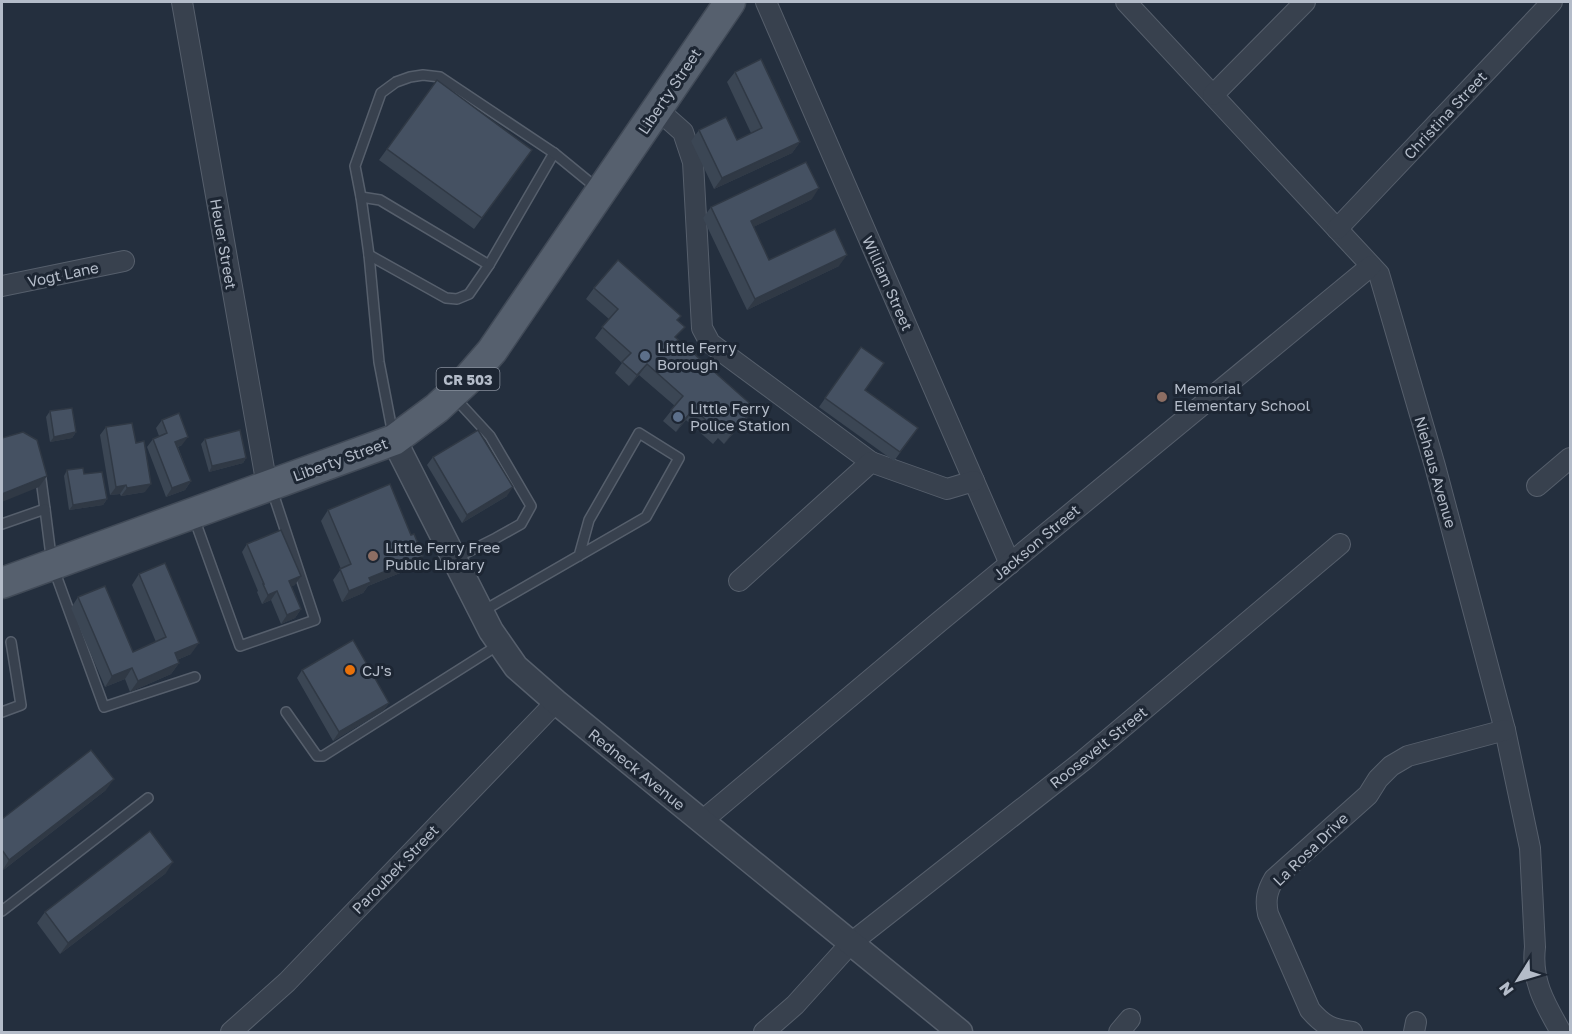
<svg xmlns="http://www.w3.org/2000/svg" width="1572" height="1034" viewBox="0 0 1572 1034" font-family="'Golos Text',sans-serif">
<rect width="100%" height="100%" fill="#242f3e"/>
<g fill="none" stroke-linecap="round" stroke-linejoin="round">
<g stroke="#565f6c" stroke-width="12">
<g id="service">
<path d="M361,197L380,200L489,265"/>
<path d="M369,255L446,298L457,299L469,294L489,265L554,153"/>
<path d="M455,398L490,436L531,506L521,524L496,538L456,558"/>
<path d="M393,435L379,362L369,255L361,197L355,166L381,93L396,82L410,77L423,75L440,77L554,153L598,189"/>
<path d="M40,472L45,509"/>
<path d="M194,518L240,646L315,620L272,490"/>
<path d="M2,524L45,509L52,564L104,707L195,677"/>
<path d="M483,611L646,517L679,458L639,433L589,520L579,556"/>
<path d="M2,712L21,705L11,642"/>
<path d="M286,712L317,756H323L500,644"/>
<path d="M2,911L148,798"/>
</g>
</g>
<g stroke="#565f6c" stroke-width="22">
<g id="minor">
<path d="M182,2L267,486"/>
<path d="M766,2L1010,564"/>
<path d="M1126,2L1379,274L1435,466L1505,730L1530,848L1535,947C1531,981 1545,1004 1561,1032"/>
<path d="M1213,95L1305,2"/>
<path d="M657,109L683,132L693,162L702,328L710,343L871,462"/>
<path d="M1337,229L1552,2"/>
<path d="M2,286L124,261"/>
<path d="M1537,486L1570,458"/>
<path d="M739,581L871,462L947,489L974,481"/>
<path d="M702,821L939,622L1371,266"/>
<path d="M231,1032L287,982L556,702"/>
<path d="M764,1032L795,1005L851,943L1084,760L1340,544"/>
<path d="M1119,1032L1130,1019"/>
<path d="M1352,1032C1331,1029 1324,1026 1310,1010L1268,914C1265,900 1267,891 1274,879L1368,795L1378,779L1391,766L1408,756L1505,730"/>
<path d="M1414,1032L1416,1022"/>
</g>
</g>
<g stroke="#565f6c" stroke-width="27">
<path id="tertiary" d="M394,440L491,631L516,667L556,702L960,1032"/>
</g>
<g stroke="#414a57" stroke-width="33">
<path id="primary" d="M2,583L394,440L437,408L466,381L492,351L730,2"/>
</g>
<use href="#service" stroke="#38414e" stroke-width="9"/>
<use href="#minor" stroke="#38414e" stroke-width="20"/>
<use href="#tertiary" stroke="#38414e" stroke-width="24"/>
<use href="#primary" stroke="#56606e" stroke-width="30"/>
</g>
<g fill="#3b4654">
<path d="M735,72L800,142L792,153L714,189L691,141L699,130L737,140L751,133L727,82Z"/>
<path d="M437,80L532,150L474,229L379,160Z"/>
<path d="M812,199L753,227L769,260L839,266L747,310L703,218L711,207Z"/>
<path d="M594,288L677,321L676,338L747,418L724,444L718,438L713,444L686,420L676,432L663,421L675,406L639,375L629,386L615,373L622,363L595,338L609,319L586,299Z"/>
<path d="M861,347L865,390L918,428L894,461L819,407Z"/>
<path d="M50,411L76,432L72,438L50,442L46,417Z"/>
<path d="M162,420L182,445L178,447L191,481L185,490L166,497L147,447L153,439L159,436L156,428Z"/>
<path d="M106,427L145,492L121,496L120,494L110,495L100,435Z"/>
<path d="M205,439L246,458L243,463L209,472L201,444Z"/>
<path d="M433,457L507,496L462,523L427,465Z"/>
<path d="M67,470L84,474L107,499L103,505L69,510L64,476Z"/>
<path d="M328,510L411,535L423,556L415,567L368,586L363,593L342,602L333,580L341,569L321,521Z"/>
<path d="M247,544L295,585L291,586L301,609L295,618L281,624L271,600L262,604L257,592L258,591L242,552Z"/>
<path d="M139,574L191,654L177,660L179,663L171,674L130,692L125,679L105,687L71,608L78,597L133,652L156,642L132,585Z"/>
<path d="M302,670L389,703L383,711L333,741L297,678Z"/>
<path d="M106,790L2,871V819Z"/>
<path d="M166,873L60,954L37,923L45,912Z"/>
</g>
<g fill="#303945">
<path d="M800,142L792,153L714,189L722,178Z"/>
<path d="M819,188L812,199L743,232L751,221Z"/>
<path d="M847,255L839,266L747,310L755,299Z"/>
<path d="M647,364L639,375L629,386L637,375Z"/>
<path d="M755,408L747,418L724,444L732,433Z"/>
<path d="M694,409L686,420L676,432L683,421Z"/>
<path d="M76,432L72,438L50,442L54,437Z"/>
<path d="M188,437L182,445L170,450L175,442Z"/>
<path d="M246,458L243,463L209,472L212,466Z"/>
<path d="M47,476L39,487L2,502V494Z"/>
<path d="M191,481L185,490L166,497L172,488Z"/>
<path d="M151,484L145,492L121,496L127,488Z"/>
<path d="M126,485L120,494L110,495L116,487Z"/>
<path d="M513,487L507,496L462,523L467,515Z"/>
<path d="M107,499L103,505L69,510L73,505Z"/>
<path d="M423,556L415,567L368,586L363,593L342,602L349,591L369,578Z"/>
<path d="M301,576L295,585L283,590L289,581Z"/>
<path d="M277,591L271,600L262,604L268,595Z"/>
<path d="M301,609L295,618L281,624L287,615Z"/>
<path d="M199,643L191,654L167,664L175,653Z"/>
<path d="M179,663L171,674L130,692L138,681Z"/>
<path d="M132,668L125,679L105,687L112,676Z"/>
<path d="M389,703L383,711L333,741L339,732Z"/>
<path d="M114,779L106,790L2,871L9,860Z"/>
<path d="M173,862L166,873L60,954L68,943Z"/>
</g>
<g fill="#455162" stroke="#303945" stroke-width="1.5">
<path d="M761,59L800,142L722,178L699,130L726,117L737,140L762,128L735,72Z"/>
<path d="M437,80L532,150L482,218L387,149Z"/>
<path d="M806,162L819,188L751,221L769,260L835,229L847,255L755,299L711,207Z"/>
<path d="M618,260L681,316L677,320L685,327L675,337L755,408L732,433L725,428L720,433L694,409L683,421L671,410L683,396L647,364L637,375L622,362L631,353L602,327L618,309L594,288Z"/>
<path d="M861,347L884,363L865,390L918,428L900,452L825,398Z"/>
<path d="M72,408L76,432L54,437L50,411Z"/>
<path d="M179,413L188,437L175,442L191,481L172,488L153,439L167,433L162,420Z"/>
<path d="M132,423L136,443L144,441L151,484L127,488L126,485L116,487L106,427Z"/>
<path d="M240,430L246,458L212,466L205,439Z"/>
<path d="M478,430L513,487L467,515L433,457Z"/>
<path d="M23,432L37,440L47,476L2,494V438Z"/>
<path d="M83,468L84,474L102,472L107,499L73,505L67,470Z"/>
<path d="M390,484L411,535L414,534L423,556L369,578L371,582L349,591L340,569L351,564L328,510Z"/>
<path d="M281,530L301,576L289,581L301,609L287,615L277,591L268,595L263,584H264L247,544Z"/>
<path d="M165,563L199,643L175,653L179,663L138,681L132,668L112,676L78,597L105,586L133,652L166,637L139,574Z"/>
<path d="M353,640L389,703L339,732L302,670Z"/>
<path d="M91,750L114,779L9,860L2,850V819Z"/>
<path d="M150,831L173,862L68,943L45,912Z"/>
</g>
<g fill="#5c6f8a" stroke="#1d2633" stroke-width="2">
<circle cx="645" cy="356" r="6"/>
<circle cx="678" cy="417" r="6"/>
</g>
<g fill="#8d6e63" stroke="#1d2633" stroke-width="2">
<circle cx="1162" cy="397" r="6"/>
<circle cx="373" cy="556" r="6"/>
</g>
<circle fill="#e8710a" stroke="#1d2633" stroke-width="2" cx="350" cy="670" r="6"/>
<g text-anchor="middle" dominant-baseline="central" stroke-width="6" stroke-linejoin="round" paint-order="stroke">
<rect fill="#1d2633" stroke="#878f9c" stroke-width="1.5" x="436.5" y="368" width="63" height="22" rx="4.5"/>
<g font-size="14" font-weight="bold" fill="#b4bcc9">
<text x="468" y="379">CR 503</text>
</g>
<g font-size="15" fill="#b4bcc9" stroke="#1d2633">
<text transform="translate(669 91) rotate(-56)">Liberty Street</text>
<text transform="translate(1445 115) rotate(-47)">Christina Street</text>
<text transform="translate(224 244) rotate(80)">Heuer Street</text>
<text transform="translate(63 274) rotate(-12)">Vogt Lane</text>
<text transform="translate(888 283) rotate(66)">William Street</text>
<text transform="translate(340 459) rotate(-20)">Liberty Street</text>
<text transform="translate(1436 472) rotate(74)">Niehaus Avenue</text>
<text transform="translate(1036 542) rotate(-40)">Jackson Street</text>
<text transform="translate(1098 747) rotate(-39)">Roosevelt Street</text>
<text transform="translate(637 769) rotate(39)">Redneck Avenue</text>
<text transform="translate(1310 849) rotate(-44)">La Rosa Drive</text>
<text transform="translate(395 869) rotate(-46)">Paroubek Street</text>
</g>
<g font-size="15" fill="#b4bcc9" stroke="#1d2633" text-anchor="start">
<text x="657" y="347">Little Ferry<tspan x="657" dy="17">Borough</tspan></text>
<text x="1174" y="388">Memorial<tspan x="1174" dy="17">Elementary School</tspan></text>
<text x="690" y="408">Little Ferry<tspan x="690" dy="17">Police Station</tspan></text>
<text x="385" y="547">Little Ferry Free<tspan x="385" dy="17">Public Library</tspan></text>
<text x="362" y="670">CJ's</text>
</g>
</g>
<rect width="1572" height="1034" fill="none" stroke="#b4bcc9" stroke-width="6"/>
<g transform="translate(1518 980) rotate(233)" stroke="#1d2633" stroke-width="4.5" paint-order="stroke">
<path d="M0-4.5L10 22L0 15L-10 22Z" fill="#b4bcc9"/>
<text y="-9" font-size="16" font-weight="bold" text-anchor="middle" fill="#b4bcc9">N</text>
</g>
</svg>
